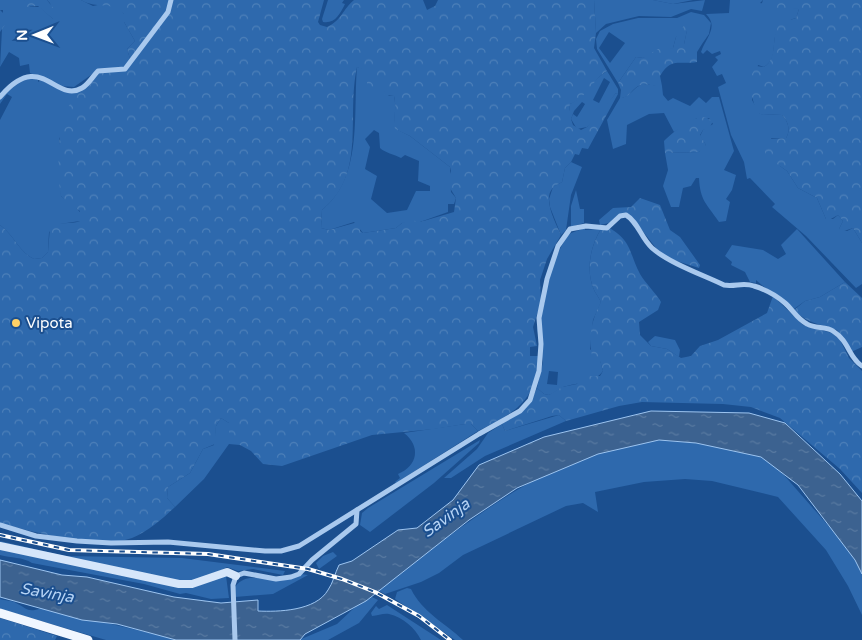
<svg xmlns="http://www.w3.org/2000/svg" width="862" height="640" viewBox="0 0 862 640" font-family="'Varela Round',sans-serif">
<defs>
<pattern id="forest-crowns" width="20" height="18" patternUnits="userSpaceOnUse" patternTransform="scale(1.25)"><rect width="20" height="18" fill="#2e69ad"/><path d="M2 6a3 3 0 1 1 6 0M12 15a3 3 0 1 1 6 0" fill="none" stroke="#4d80b9"/></pattern>
<pattern id="water-ripples" width="26" height="14" patternUnits="userSpaceOnUse" patternTransform="scale(1.25)"><rect width="26" height="14" fill="#3c6290"/><path d="M2 4q2-2 4 0t4 0M15 11q2-2 4 0t4 0" fill="none" stroke="#597aa1"/></pattern>
</defs>
<rect width="100%" height="100%" fill="#1b4f8f"/>
<g fill="#2e69ad" fill-rule="evenodd">
<path d="M0,0H24L30,7H40L53,19L50,3L47,0H81L93,6L107,3L118,7L124,14V22L135,41L127,49L131,62L129,66L98,70L74,87L60,86L30,73L29,64L20,66L19,58L9,52L0,67L3,10H0Z"/>
<path d="M328,0H344L342,3L345,4C340,14 335,24 323,22L322,19Z"/>
<path d="M594,0H653L673,4L705,0L702,11L691,9L671,17L639,16L606,24L596,33Z"/>
<path d="M730,0H763L760,3L799,9L796,18C760,29 785,54 764,67L758,65L752,100L760,114L782,115C788,121 791,130 786,138H771L780,166L787,171L798,188L817,198L826,219H833L838,215L843,221L839,229L847,231L853,228L862,243V284L856,288L806,236L772,207L775,204L750,178L747,179L744,162L731,135L718,87L726,83L722,74L717,76L712,67L718,60L715,57L721,54L720,51L712,54L707,50L703,54L701,52C706,37 719,27 706,14L729,13Z"/>
<path d="M691,12L704,15L711,23L709,34L702,44H684L687,30L676,37L673,48L643,58L636,57L618,83L597,49L596,39L600,31L613,24L638,18H677ZM609,32L625,43L610,63L599,48Z"/>
<path d="M357,67L364,69L389,96H394C397,107 393,118 396,129L410,136L450,167L451,192L456,198L454,204H448V212L420,222L402,223L396,228L363,233L354,222L329,230L321,228L322,210C363,177 353,115 357,67ZM374,130L379,133L380,148C385,153 394,154 401,158L405,155L419,161L418,181L430,186V191H416L407,210L387,213L371,199L377,176L365,169L370,147L365,139Z"/>
<path d="M607,71L618,89V94L616,93L596,119L587,127L577,129L571,119L573,114L577,117L585,104L582,102L574,111H569L570,104C586,96 592,80 607,71ZM604,78L610,82L599,103L593,100Z"/>
<path d="M21,78L38,79V82L41,80C57,86 72,95 87,81V85L59,139L61,196C67,203 78,207 82,215L80,221L60,224L49,232L48,252L42,258L34,259C19,252 14,235 0,225V120L12,97L7,94L0,104V99Z"/>
<path d="M643,84L662,86L663,95L668,101L673,98L690,106L699,97L706,103L712,97H719L734,151L724,170L736,175L732,190L726,199L730,202L726,221L719,222C707,204 700,201 699,178H696L691,186L683,188L679,207H671L663,186L668,170L665,153L699,152L706,145L700,136L703,130L713,124L709,118H697L674,132L664,113L649,114L627,125L626,144L613,149L607,120L620,98C631,97 633,87 643,84Z"/>
<path d="M571,162L582,167L571,195L566,230L561,235L550,207L549,199L553,187L562,182L565,168Z"/>
<path d="M576,190L580,209H584V223L571,227V206Z"/>
<path d="M585,228V230L601,229C590,246 585,272 595,292C597,295 599,298 601,302L593,320L590,349L600,360L603,371C595,383 575,383 563,387C559,389 554,393 549,395L544,394L537,388L543,362L537,329L545,301V279L566,237L571,233ZM549,371L558,372L557,385L547,384Z"/>
<path d="M797,229L845,282L820,297L805,301L794,309C783,296 768,292 756,280V283L750,282L745,272L731,265L732,262L725,256L732,245L763,250L778,259L786,254L781,245Z"/>
<path d="M655,336L675,340L680,350L679,357L667,349L651,346L648,342Z"/>
<path d="M559,415L566,421L485,456L451,478H444L477,449L488,433L502,424L505,431Z"/>
<path d="M221,418L229,423V444L204,479L175,507L167,498L168,487L190,473L203,449L214,445L216,426Z"/>
<path d="M465,424H471L478,431L396,483L395,482L400,478L398,474C418,466 421,446 404,433Z"/>
<path d="M480,440L479,443L434,483L370,532L360,525L362,513L368,508Z"/>
<path d="M662,440C699,444 745,444 776,466L840,539L862,570V615L848,586L826,550L778,497L712,481L685,479L644,482L595,492L598,512L583,503L566,506L463,555L439,573L421,582L385,594L379,591L392,579C470,521 561,444 662,440Z"/>
<path d="M0,541L65,556L182,558L285,571L283,575L253,569L238,571L227,567L205,579L177,582L0,544Z"/>
<path d="M0,547L177,586L226,576L229,598L211,599L186,593L180,594L144,584L32,563C23,557 11,558 0,555Z"/>
<path d="M333,552L337,556L319,569L316,563L323,556Z"/>
<path d="M301,574L308,575L273,594L235,597V587C250,565 278,591 301,574Z"/>
<path d="M407,588L411,589C422,612 445,623 463,640H455L395,599L397,592Z"/>
<path d="M368,595L378,600L359,623L328,640H299L337,624Z"/>
<path d="M0,599C5,601 12,600 16,603C28,609 27,613 42,608L180,640H106L0,609Z"/>
<path d="M387,605L441,640H421C415,628 403,617 389,614C383,613 378,616 372,616L371,613L376,606L379,609Z"/>
</g>
<g fill="url(#forest-crowns)" fill-rule="evenodd">
<path d="M24,0H47L54,9L55,19H53L38,6L25,7Z"/>
<path d="M81,0H324L318,22L320,25L327,27C341,21 343,9 354,0H423L427,10L435,6L438,0H594L596,33L594,48L607,71C592,80 587,98 570,104L569,111H574L571,119L573,125L581,130L587,127L616,93L618,94L588,149L582,148L579,155L575,154L571,162L565,168L562,182C559,184 554,186 552,189C543,200 556,224 561,235L547,259L540,280L541,302L533,327L537,346L530,347V356H538C537,402 514,413 478,431L471,424H465L434,429L372,435L282,466L263,464L251,451L240,445L229,444V423L221,418L216,426L215,444L203,449L190,473L168,487L167,498L175,507C162,519 149,531 132,538C100,550 32,532 0,523V225C14,235 19,252 34,259L42,258L48,252L50,227C58,221 70,225 80,221V211L67,203L61,196C57,176 57,129 66,111C73,97 88,84 99,72L128,69L131,62L127,49L135,41L124,22V14C109,0 99,10 81,0ZM357,67L364,70L369,91H384L385,95L394,96C397,107 393,118 395,129L410,136L450,167L451,171L447,183L456,198L454,212L420,222L411,220L402,223L396,228L363,233L360,231V224L358,222L329,230L321,228L322,210C367,174 346,117 357,67Z"/>
<path d="M653,0H693L673,4Z"/>
<path d="M763,0H862V243L853,228L841,232L839,229L843,221L838,215L829,220L826,219L817,198L798,188L787,171L767,157L763,147L766,139L786,138C791,130 788,121 782,115L760,114L756,111L748,82L756,66L764,67C778,58 771,39 778,26C781,21 791,20 796,18L799,9L765,8L761,6Z"/>
<path d="M0,10L7,17V22L0,32Z"/>
<path d="M685,24L688,26L684,44H702L697,52V62C679,65 671,57 660,76L662,86C654,87 649,83 641,85C632,87 631,98 620,98L621,90L618,83L636,57L643,58L658,49L673,48L676,37Z"/>
<path d="M705,117L713,121L709,129L703,130L700,135L706,145L704,149L699,152L665,153L664,141C675,131 690,117 705,117Z"/>
<path d="M640,198L660,205L670,230L680,237L700,265L699,268L667,258L656,248L630,215H618L609,223L600,225L599,220L613,208L631,207Z"/>
<path d="M608,227C633,242 628,251 640,274C646,284 655,292 661,302L658,310L639,322L640,335L651,346L667,349L681,358L691,356L700,346L718,340L767,313L773,296L803,325L832,333L840,340L849,358L862,371V493L840,469L780,418L751,407L723,404L642,402L619,406L566,421L559,415L552,416L505,431L502,424L531,401L537,388L544,394L549,395L562,387L577,384L581,376H600L603,371L600,361L593,359C587,340 592,318 601,302C599,298 597,295 595,292C585,272 590,247 601,229Z"/>
<path d="M845,282L862,298V347L851,352L837,330C818,323 810,325 794,310L805,301L820,297Z"/>
<path d="M0,618L57,636L55,640H0Z"/>
</g>
<path fill="url(#water-ripples)" stroke="#9cc4f0" d="M651,411L749,413L785,423L840,474L862,501V574L855,560L798,485L761,457L696,443L659,440L598,454L517,488L469,520L366,601L305,634L300,640H176L117,624L82,620L0,597V560L62,575L87,577L174,597L221,603L258,600V611C278,612 316,611 328,590C333,583 335,573 339,565L352,561L398,530L417,528L453,500L479,465L544,437Z"/>
<g fill="none" stroke-linecap="round" stroke-linejoin="round">
<g stroke="#a9c9ee" stroke-width="5">
<path d="M0,97C41,48 55,104 82,88C88,85 93,76 98,71L125,69L168,12L171,0"/>
<path d="M0,525L36,536L77,541L111,543L168,542L265,551H281L299,546L479,434L520,411L530,400L539,371L541,344L539,318L547,279L558,246L570,229L586,226L607,228L620,216L626,215C638,222 641,238 652,248C669,263 703,275 724,285C735,287 743,282 754,286C764,289 777,296 785,303C793,310 797,319 807,324C815,329 826,326 833,331C850,342 848,357 862,366"/>
<path d="M235,640L233,585L236,576L244,573L276,579L291,577L299,574L312,560L356,524L357,510"/>
</g>
<path stroke="#d6e6fa" stroke-width="8" d="M0,546L179,584H192L227,572L236,576"/>
<path stroke="#f0f6ff" stroke-width="9" d="M0,613L88,640"/>
<g stroke="#fff" stroke-width="4">
<path id="rail" d="M0,535L69,550L208,554L308,569L342,579L375,592L419,616L450,640"/>
</g>
<use href="#rail" stroke="#1b4f8f" stroke-width="2" stroke-dasharray="5.5" stroke-linecap="butt"/>
</g>
<circle fill="#ffd166" stroke="#1b4f8f" stroke-width="2" cx="16" cy="323" r="5"/>
<g text-anchor="middle" dominant-baseline="central" stroke-width="4" stroke-linejoin="round" paint-order="stroke">
<g font-size="15" fill="#fff" stroke="#1b4f8f" text-anchor="start">
<text x="26" y="323">Vipota</text>
</g>
<g font-size="16" font-style="italic" fill="#b5d3f5" stroke="#1b4f8f">
<text transform="translate(446 518) rotate(-36)">Savinja</text>
<text transform="translate(47 593) rotate(10)">Savinja</text>
</g>
</g>
<g transform="translate(35 35) rotate(269)" stroke="#1b4f8f" stroke-width="4" paint-order="stroke">
<path d="M0-4L9 19L0 12L-9 19Z" fill="#ffffff"/>
<text y="-8" font-size="14" font-weight="bold" text-anchor="middle" fill="#ffffff">N</text>
</g>
</svg>
